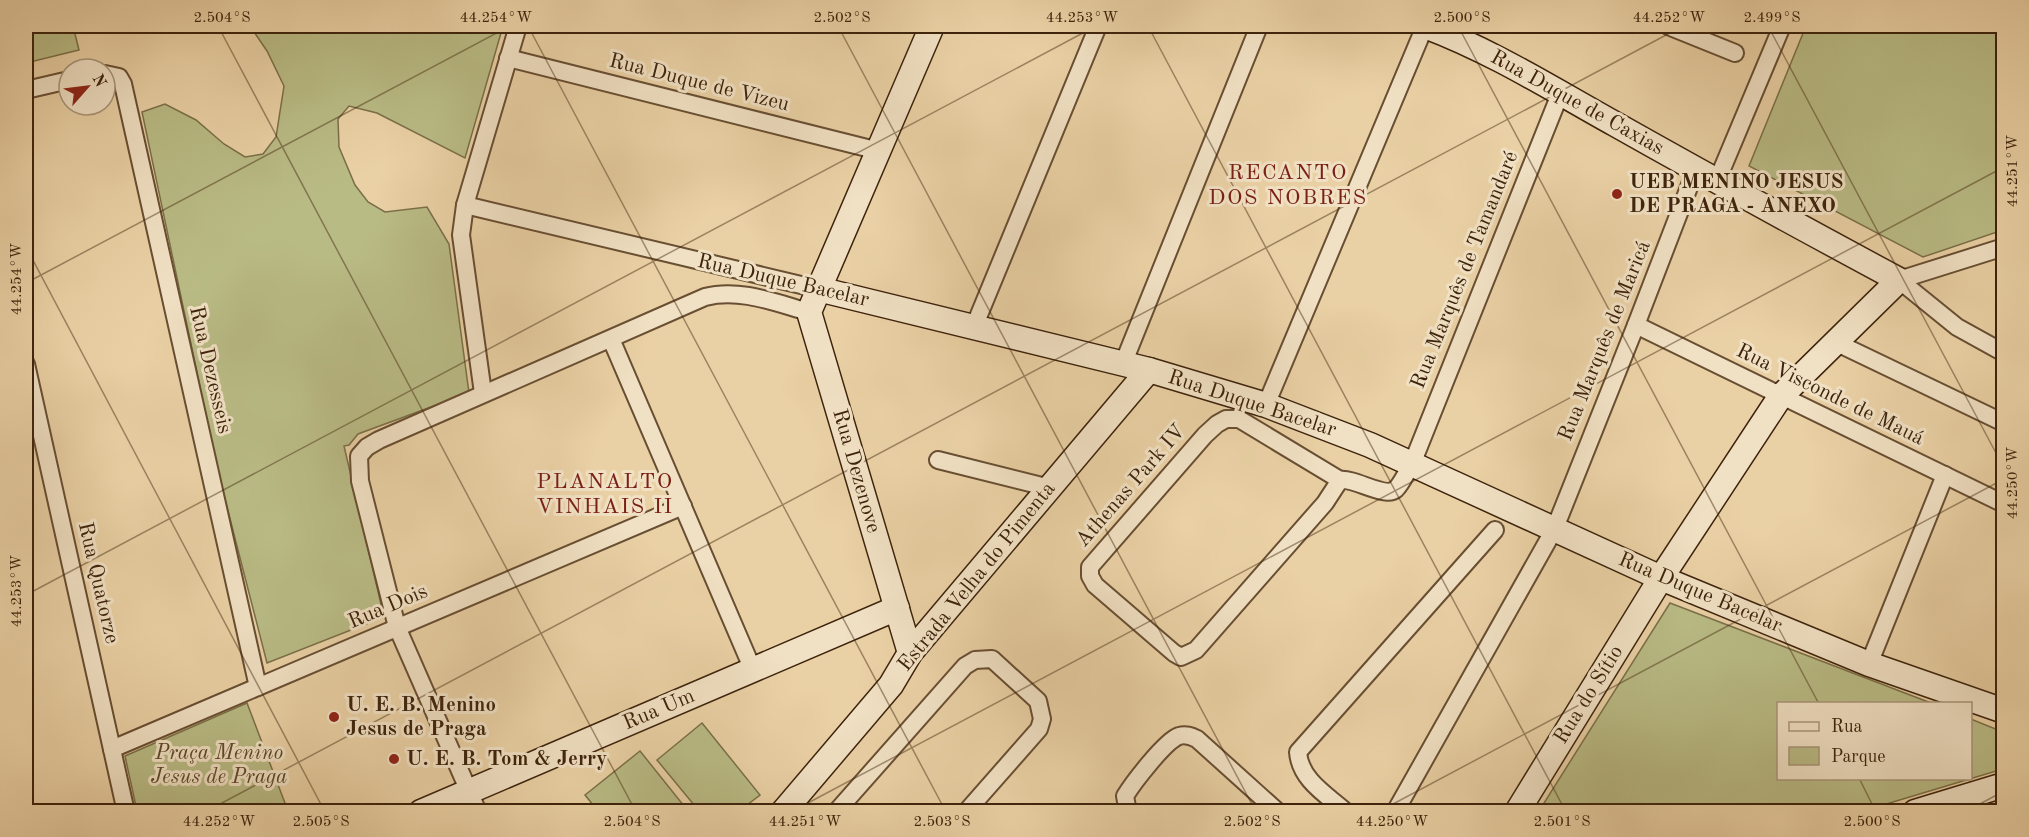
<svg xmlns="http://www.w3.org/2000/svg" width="2029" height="837" viewBox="0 0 2029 837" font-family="'Old Standard TT',serif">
<rect width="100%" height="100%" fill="#ead1a5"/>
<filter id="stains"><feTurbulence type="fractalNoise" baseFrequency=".00333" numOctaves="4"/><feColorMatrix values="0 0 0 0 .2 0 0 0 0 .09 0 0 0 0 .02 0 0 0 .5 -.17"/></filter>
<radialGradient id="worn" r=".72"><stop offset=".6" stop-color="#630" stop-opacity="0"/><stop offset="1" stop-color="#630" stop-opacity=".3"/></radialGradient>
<g fill="#b9bb85" stroke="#7b6f48" stroke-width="1.5">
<path d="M26,26H73L79,50L26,63Z"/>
<path d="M250,26H503L465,158L377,113L349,106L338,119L339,147L355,185L368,202L385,212L427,207L449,244L469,393L358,434L349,445L344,446L384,617L267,663L218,472L142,112L165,104L196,120L224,144L245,157L263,154L276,137L284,86L267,51Z"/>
<path d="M1806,26H2003V230L1923,257L1749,166Z"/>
<path d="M1670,603L1931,703L1778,704V778H1970L1971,719L2003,732V769L1863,811H1539Z"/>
<path d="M247,703L288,811H137L125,756Z"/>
<path d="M702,723L760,795L739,811H699L657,760Z"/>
<path d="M640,751L688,811H598L585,795Z"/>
</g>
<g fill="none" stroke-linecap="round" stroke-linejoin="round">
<g stroke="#684e32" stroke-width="20">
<g id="street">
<path d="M1668,26L1735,53"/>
<path d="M508,58L879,151"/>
<path d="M105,74L119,77L123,84L258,687"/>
<path d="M26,90L69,80"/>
<path d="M1717,181L1782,26"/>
<path d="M465,205L818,289"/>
<path d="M1899,280L1957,327L2004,353"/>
<path d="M1899,280L2004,247"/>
<path d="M1636,325L2004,504"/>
<path d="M974,327L1098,26"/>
<path d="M611,339L753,670"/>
<path d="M1835,342L2004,423"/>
<path d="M26,364L126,812"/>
<path d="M1123,364L1259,26"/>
<path d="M483,393L461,235L465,205L518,26"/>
<path d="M1266,405L1425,26"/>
<path d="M1226,419H1239L1340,480L1325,503L1196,650L1181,657L1174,653L1095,585L1090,576V567L1205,435L1217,424Z"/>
<path d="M938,460L1050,488"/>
<path d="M1340,480C1356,478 1385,499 1396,489C1402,483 1407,471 1412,464L1560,94"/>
<path d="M1869,664L1945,475"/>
<path d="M112,749L683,506"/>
<path d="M478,812L397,627L360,481L359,456L367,447L379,440L705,297C740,288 776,303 809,312"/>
<path d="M836,812L965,666L975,660L992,659L1038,701L1042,719L1039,729L966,812"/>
<path d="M1128,812L1125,796C1133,783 1165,741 1179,736C1186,734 1191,736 1197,739L1278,812"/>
<path d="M1346,812C1327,795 1300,780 1298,752L1495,530"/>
<path d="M1395,812L1555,528L1636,325L1696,169"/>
</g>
</g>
<g stroke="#3d230c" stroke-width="27">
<g id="secondary">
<path d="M1425,26C1492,51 1552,89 1615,124C1709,177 1804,229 1899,280L1780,397L1661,578L1517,812"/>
<path d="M818,289L1149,370L1266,405L1370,445L1661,578L1869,664L2004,711"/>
<path d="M910,653L809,312L932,26"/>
<path d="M421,812L897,608"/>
<path d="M783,812L891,685L910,653L1149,370"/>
<path d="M1915,812L2004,785"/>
</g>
</g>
<use href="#street" stroke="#f1e1c4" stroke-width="16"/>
<use href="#secondary" stroke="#f1e1c4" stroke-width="24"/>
</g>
<path fill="none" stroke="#3d230c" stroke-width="1.5" stroke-opacity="0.45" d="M218,26L636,812M528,26L946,812M838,26L1256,812M1148,26L1566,812M1458,26L1819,704M1768,26L2004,468M26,247L325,812M26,283L510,26M26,595L1096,26M1859,778L1876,812M205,812L1683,26M791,812L2004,167M1378,812L2004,479M1965,812L2004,791"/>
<g fill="#8f2418" stroke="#f1e1c4" stroke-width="2">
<circle cx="1617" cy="194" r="6"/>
<circle cx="334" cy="717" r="6"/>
<circle cx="394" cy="759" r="6"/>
</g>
<g text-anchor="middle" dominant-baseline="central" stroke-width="6" stroke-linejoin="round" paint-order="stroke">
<g font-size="21" fill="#3d230c" stroke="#f1e1c4">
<text transform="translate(699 83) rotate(14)">Rua Duque de Vizeu</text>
<text transform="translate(1577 103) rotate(29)">Rua Duque de Caxias</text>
<text transform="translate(1465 270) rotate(-68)">Rua Marquês de Tamandaré</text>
<text transform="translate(783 281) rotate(13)">Rua Duque Bacelar</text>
<text transform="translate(1605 341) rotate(-68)">Rua Marquês de Maricá</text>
<text transform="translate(210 370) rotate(77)">Rua Dezesseis</text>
<text transform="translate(1830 395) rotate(26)">Rua Visconde de Mauá</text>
<text transform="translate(1252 404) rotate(18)">Rua Duque Bacelar</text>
<text transform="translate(856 471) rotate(74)">Rua Dezenove</text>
<text transform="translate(1131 486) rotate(-49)">Athenas Park IV</text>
<text transform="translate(977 577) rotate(-51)">Estrada Velha do Pimenta</text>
<text transform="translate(98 583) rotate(77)">Rua Quatorze</text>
<text transform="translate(1700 593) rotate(23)">Rua Duque Bacelar</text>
<text transform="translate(388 607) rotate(-23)">Rua Dois</text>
<text transform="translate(1589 695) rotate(-58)">Rua do Sítio</text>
<text transform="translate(659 710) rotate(-23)">Rua Um</text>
</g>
<g font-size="21" font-weight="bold" fill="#3d230c" stroke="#f1e1c4" text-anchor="start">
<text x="1629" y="182">UEB MENINO JESUS<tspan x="1629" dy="24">DE PRAGA - ANEXO</tspan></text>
<text x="346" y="705">U. E. B. Menino<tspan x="346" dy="24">Jesus de Praga</tspan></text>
<text x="406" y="759">U. E. B. Tom &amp; Jerry</text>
</g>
<g font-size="21" font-style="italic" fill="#5c492a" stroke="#f1e1c4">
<text x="219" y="753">Praça Menino<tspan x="219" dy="24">Jesus de Praga</tspan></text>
</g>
<g font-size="22" letter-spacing="1.5" fill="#7a1f14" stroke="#f1e1c4">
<text x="1288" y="173">RECANTO<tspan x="1288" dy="25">DOS NOBRES</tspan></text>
<text x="605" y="482">PLANALTO<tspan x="605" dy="25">VINHAIS II</tspan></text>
</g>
</g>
<rect width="2029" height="837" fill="none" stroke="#ead1a5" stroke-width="66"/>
<rect x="1777" y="702" width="195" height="78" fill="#f1e1c4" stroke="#a9957a" stroke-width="1.5"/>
<rect x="1789" y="722" width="30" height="9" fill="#f1e1c4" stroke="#a9957a" stroke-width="1.5"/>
<text x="1831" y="732" font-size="18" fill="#3d230c">Rua</text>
<rect x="1789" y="747" width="30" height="18" fill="#b9bb85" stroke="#a9957a" stroke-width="1.5"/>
<text x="1831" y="762" font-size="18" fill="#3d230c">Parque</text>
<g transform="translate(87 87) rotate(62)"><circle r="28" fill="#f1e1c4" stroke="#a9957a" stroke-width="1.5"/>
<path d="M0-4.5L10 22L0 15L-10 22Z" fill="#8f2418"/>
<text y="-9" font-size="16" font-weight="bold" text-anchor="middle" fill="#3d230c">N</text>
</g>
<rect x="33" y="33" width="1963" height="771" fill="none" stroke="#3d230c" stroke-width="2"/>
<g font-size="15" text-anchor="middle" fill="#3d230c">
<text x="222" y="22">2.504°S</text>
<text x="496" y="22">44.254°W</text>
<text x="842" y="22">2.502°S</text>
<text x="1082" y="22">44.253°W</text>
<text x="1462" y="22">2.500°S</text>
<text x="1669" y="22">44.252°W</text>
<text x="1772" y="22">2.499°S</text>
<text transform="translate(2012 171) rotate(-90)" y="5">44.251°W</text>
<text transform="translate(16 279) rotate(-90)" y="5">44.254°W</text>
<text transform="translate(2012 483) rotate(-90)" y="5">44.250°W</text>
<text transform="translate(16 591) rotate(-90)" y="5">44.253°W</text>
<text x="219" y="826">44.252°W</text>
<text x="321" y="826">2.505°S</text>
<text x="632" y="826">2.504°S</text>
<text x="805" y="826">44.251°W</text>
<text x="942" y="826">2.503°S</text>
<text x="1252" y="826">2.502°S</text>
<text x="1392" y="826">44.250°W</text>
<text x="1562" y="826">2.501°S</text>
<text x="1872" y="826">2.500°S</text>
</g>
<rect width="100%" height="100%" filter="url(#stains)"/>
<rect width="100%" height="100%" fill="url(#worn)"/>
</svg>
